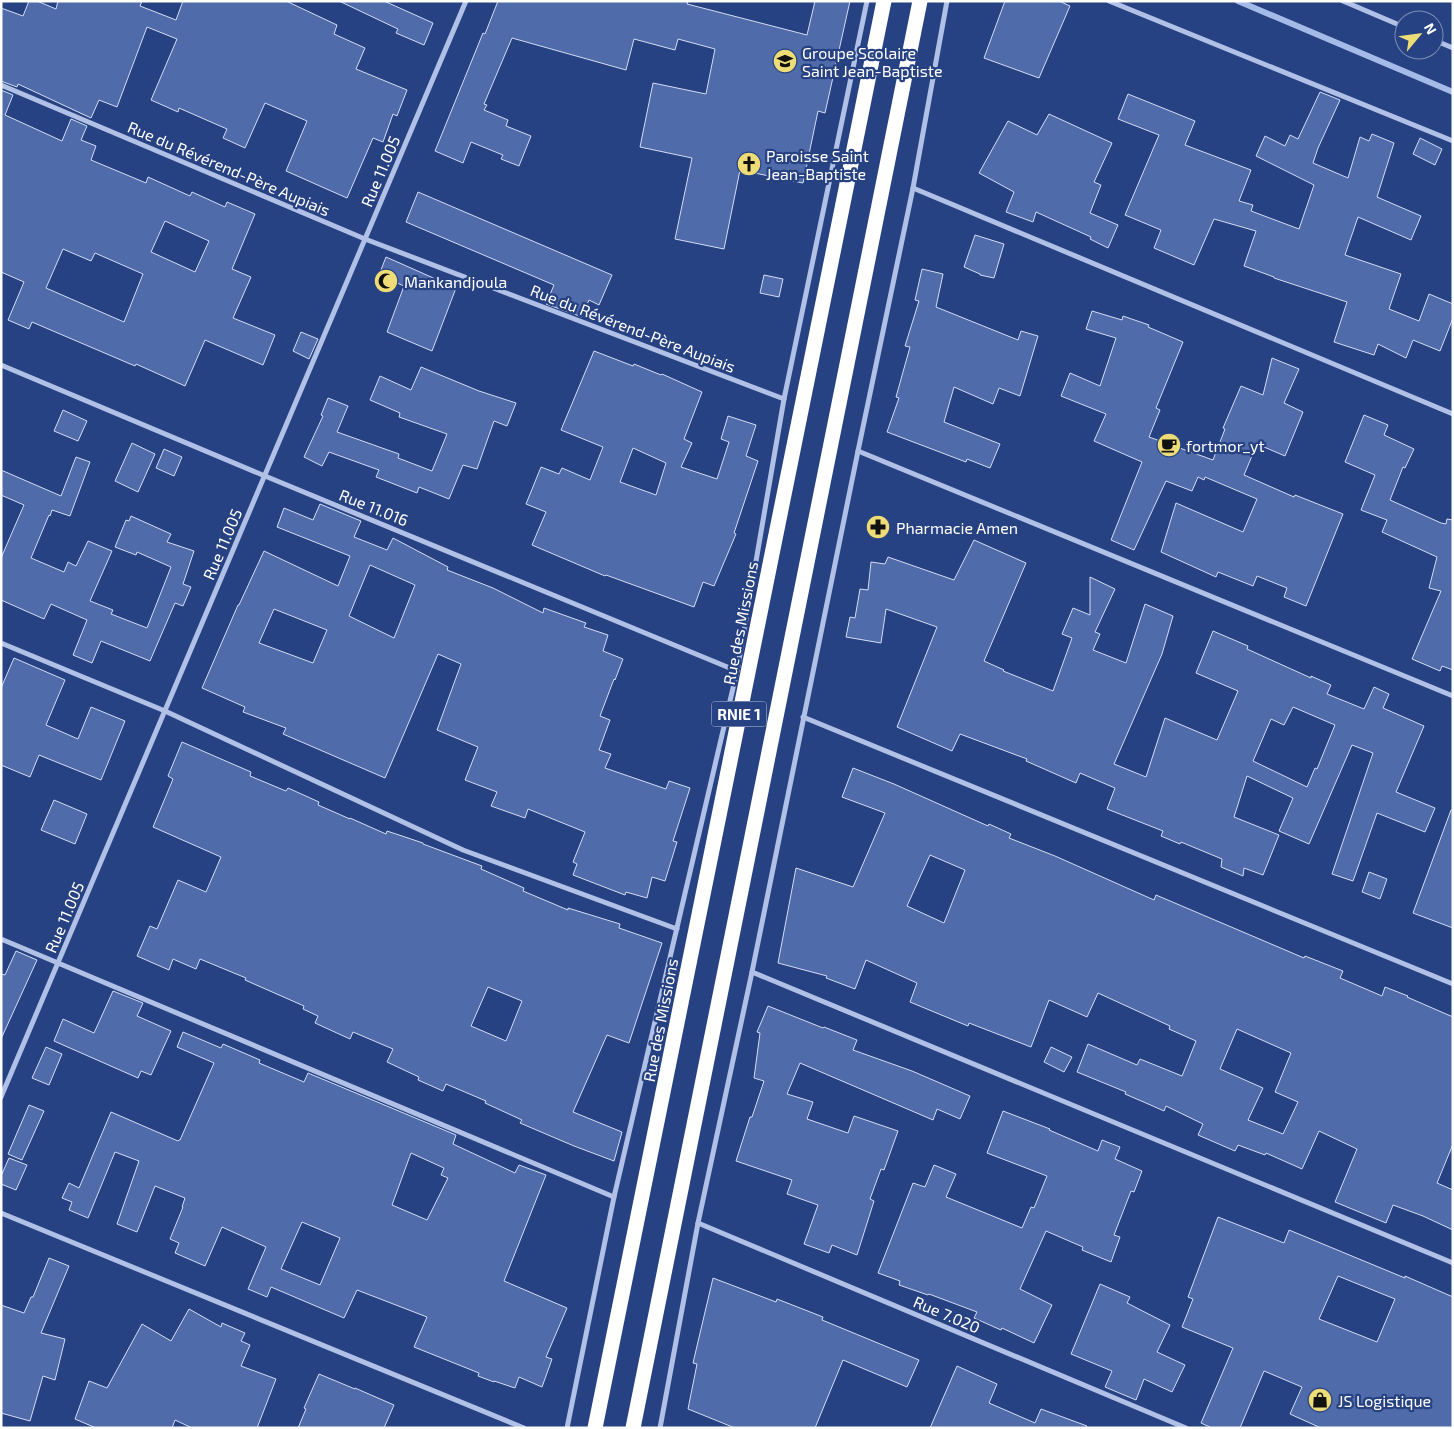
<svg xmlns="http://www.w3.org/2000/svg" width="1454" height="1429" viewBox="0 0 1454 1429" font-family="'Exo 2',sans-serif">
<rect width="100%" height="100%" fill="#274282"/>
<g fill="none" stroke-linecap="round" stroke-linejoin="round">
<path stroke="#a4bae7" stroke-width="6" d="M1238,1L1453,92"/>
</g>
<g fill="#506baa" stroke="#d3ddf5" fill-rule="evenodd">
<path d="M29,1H37L56,9L58,1H142L140,6L176,20L183,1H286L337,25L334,34L365,48L356,69L407,90L397,116L393,114L383,142L373,138L347,198L286,171L307,121L265,103L245,148L223,138L227,129L179,108L178,112L151,100L177,39L147,27L117,107L99,100L91,118L18,84L17,87L1,81V8L23,16Z"/>
<path d="M339,1H384L433,23L424,45L396,33L398,29Z"/>
<path d="M498,1H688L687,4L807,35L815,1H850L825,113L818,111L803,183L740,170L724,249L675,239L692,158L640,147L653,83L706,94L715,49L678,39L675,50L634,39L626,70L512,38L484,104L487,105L484,110L508,120L506,126L531,136L519,166L501,159L503,155L471,142L463,163L435,151L483,33L485,34Z"/>
<path d="M1005,1H1059L1070,6L1039,78L984,58Z"/>
<path d="M1,90L13,95L5,115L62,141L71,119L87,126L81,140L96,146L91,160L146,183L148,177L190,196L192,192L225,207L227,202L255,214L232,269L251,277L233,318L275,335L263,365L205,340L185,386L136,364L135,366L32,322L29,329L8,320L24,282L1,272ZM165,221L209,241L195,272L151,252ZM63,249L91,261L95,253L143,274L124,322L46,288Z"/>
<path d="M1320,92L1340,100L1318,148L1313,163L1348,178L1360,137L1369,141L1372,134L1394,143L1377,197L1421,216L1411,240L1358,217L1345,255L1401,274L1389,309L1419,321L1429,294L1453,304V318L1440,351L1413,340L1406,358L1378,344L1374,355L1334,342L1347,302L1274,278V277L1244,266L1256,231L1214,219L1194,265L1154,248L1161,230L1125,215L1159,135L1118,119L1128,94L1195,121L1185,145L1251,170L1239,201L1253,205L1251,211L1299,229L1314,185L1256,156L1265,136L1285,146L1290,135L1298,139Z"/>
<path d="M1049,114L1112,143L1094,182L1101,185L1090,213L1118,225L1108,248L1090,239L1091,237L1036,212L1033,222L1006,212L1014,192L979,173L1008,121L1037,135Z"/>
<path d="M1420,138L1442,149L1435,165L1413,154Z"/>
<path d="M418,192L612,275L599,305L589,300L582,317L546,304L554,285L406,222Z"/>
<path d="M975,235L1004,244L994,278L980,275V274L964,267Z"/>
<path d="M386,257L456,288L432,351L387,332L404,286L379,275Z"/>
<path d="M922,269L943,274L936,307L1018,340L1021,331L1038,336L1020,396L999,388L993,404L954,387L944,422L1000,444L990,468L967,459L966,462L887,432L899,398L896,397L910,347L905,346L919,301L915,300Z"/>
<path d="M764,275L783,279L779,297L760,293Z"/>
<path d="M1092,311L1122,320L1123,316L1149,325L1148,327L1183,342L1156,408L1160,410L1149,437L1213,460L1225,429L1223,428L1241,386L1263,395L1272,358L1299,369L1284,403L1303,412L1285,456L1257,444L1244,475L1294,497L1295,495L1343,514L1306,606L1284,597L1287,588L1257,576L1253,586L1218,572L1216,577L1161,552L1176,503L1243,532L1257,499L1205,477L1204,480L1198,477L1192,491L1166,481L1134,550L1111,540L1142,462L1094,441L1106,414L1061,396L1070,373L1100,386L1116,338L1086,329Z"/>
<path d="M301,332L318,339L309,359L293,351Z"/>
<path d="M594,351L633,366L634,364L661,375L662,374L702,392L684,439L692,443L681,467L717,479L729,442L721,439L728,416L756,425L746,456L758,461L734,533L736,534L714,586L703,582L694,607L606,575L605,576L532,545L546,512L526,504L541,467L559,474L562,468L590,480L603,447L561,430ZM633,448L666,463L656,495L620,482Z"/>
<path d="M421,367L479,391L516,403L507,426L494,421L477,469L463,465L449,499L419,487L417,493L376,477L379,470L329,452L322,466L304,457L323,416L321,415L328,398L348,406L337,432L399,454L398,458L432,471L447,434L399,417L400,413L370,400L380,376L411,390Z"/>
<path d="M63,410L87,421L78,441L54,431Z"/>
<path d="M1364,415L1388,425L1384,435L1414,449L1405,468L1403,467L1390,500L1441,523L1446,524L1447,519L1453,520V670L1442,666L1440,671L1412,659L1441,591L1429,588L1437,557L1382,532L1387,520L1361,510L1375,475L1345,462Z"/>
<path d="M132,443L155,454L138,492L115,481Z"/>
<path d="M164,449L182,457L174,476L156,468Z"/>
<path d="M76,457L90,462L70,516L52,510L50,516L49,515L31,558L64,572L68,562L76,566L88,541L112,551L90,601L113,610L111,614L147,628L171,567L137,552L136,555L115,547L126,520L129,521L131,516L171,534L167,542L194,551L183,584L191,587L183,606L175,603L150,661L101,641L92,663L73,655L87,620L51,604L44,619L1,600V558L24,505L1,495V470L61,496Z"/>
<path d="M320,504L361,521L354,537L387,550L393,538L448,567L447,570L493,588L543,613L544,608L586,623L584,627L608,635L603,651L623,659L615,680L614,679L600,716L610,720L599,750L611,754L605,768L666,789L669,781L690,788L673,841L677,842L665,881L652,877L647,898L626,892L625,895L573,875L577,864L573,862L585,832L528,809L525,818L491,806L497,792L465,780L478,747L437,730L461,664L438,654L385,778L283,734L286,728L243,712L245,707L202,688L238,605H239L264,551L338,586L350,556L277,527L284,508L313,520ZM370,565L415,585L394,638L349,616ZM274,609L327,630L313,663L259,643Z"/>
<path d="M974,540L1026,563L984,661L1004,670L1003,671L1053,691L1072,638L1062,634L1073,608L1090,615V577L1115,589L1095,632L1100,634L1093,650L1126,663L1145,604L1173,616L1162,654L1114,764L1146,777L1165,718L1217,740L1238,691L1196,673L1213,631L1248,646L1247,649L1311,678V676L1331,685L1327,694L1364,709L1374,687L1389,694L1383,708L1424,726L1396,792L1435,808L1425,832L1377,813L1353,881L1332,874L1373,753L1352,745L1309,844L1279,831L1293,798L1247,776L1234,817L1279,835L1263,875L1244,868L1243,876L1221,867L1222,859L1181,842L1180,844L1161,836L1163,831L1107,809L1115,788L1080,773L1076,783L1026,761L1027,759L960,734L952,751L897,727L937,627L886,609L881,643L846,637L850,617L855,618L860,589L868,590L871,562L885,564L888,557L954,580ZM1293,707L1335,725L1317,769L1315,768L1307,787L1253,761L1271,719L1284,725Z"/>
<path d="M14,658L65,680L46,725L78,739L91,707L125,721L101,780L39,755L30,777L1,765V688Z"/>
<path d="M182,742L251,772L250,776L286,791L288,788L319,802L318,805L350,819V818L386,834L387,831L423,843V844L482,866L481,869L524,888L523,891L568,910V908L620,924L619,928L662,943L629,1043L607,1035L573,1112L622,1132L614,1161L574,1146L520,1123L522,1120L485,1103L486,1101L446,1084L443,1091L418,1080L419,1077L387,1062L393,1049L353,1032L350,1039L315,1023L318,1016L303,1009L304,1006L245,980L246,978L200,959L196,969L173,959L169,970L137,956L150,926L157,929L178,880L206,892L221,857L153,827L173,779L168,776ZM488,987L522,1001L506,1041L471,1026Z"/>
<path d="M853,768L894,784L988,826L989,824L1011,834L1009,838L1055,856L1154,900L1156,895L1304,958L1305,956L1343,971L1340,978L1382,996L1385,987L1408,996L1407,997L1453,1017V1144L1437,1183L1453,1190V1230L1423,1216L1393,1205L1386,1223L1335,1202L1357,1149L1319,1131L1302,1169L1266,1153L1265,1155L1238,1145L1235,1151L1198,1135L1203,1124L1166,1106L1164,1111L1146,1103L1125,1094L1126,1092L1077,1072L1088,1044L1137,1065L1140,1059L1182,1076L1196,1041L1169,1029L1170,1026L1098,993L1087,1017L1049,1000L1031,1047L969,1023L968,1026L910,1002L917,983L866,960L855,989L826,978L827,976L778,963L796,868L853,887L885,813L842,797ZM930,855L965,870L944,923L907,906ZM1237,1029L1291,1053L1275,1092L1298,1102L1283,1134L1248,1120L1263,1088L1220,1069Z"/>
<path d="M54,800L87,814L75,844L41,830Z"/>
<path d="M1451,810H1453V928L1413,913Z"/>
<path d="M1369,872L1387,879L1380,899L1362,892Z"/>
<path d="M16,951L37,960L1,1039V974L5,975Z"/>
<path d="M113,991L143,1003L137,1016L171,1031L151,1075L141,1071L138,1078L54,1041L63,1019L94,1033Z"/>
<path d="M768,1006L823,1028L824,1027L857,1040L853,1050L912,1071L970,1096L960,1119L937,1109L933,1120L800,1063L787,1094L813,1102L807,1119L848,1133L854,1116L898,1131L884,1170L881,1169L870,1199L874,1201L857,1255L832,1245L829,1253L804,1244L818,1205L787,1194L792,1180L736,1161L750,1117H752L764,1081L754,1078L760,1033L757,1032Z"/>
<path d="M183,1032L221,1048L223,1044L260,1060L259,1063L304,1082L308,1073L456,1135L453,1144L515,1173L519,1165L546,1175L504,1281L567,1308L546,1357L552,1359L542,1387L519,1377L515,1388L494,1381V1382L478,1376L479,1373L414,1347L427,1317L357,1290L344,1318L271,1287L267,1297L248,1289L266,1247L222,1227L205,1266L175,1253L179,1243L170,1239L183,1207H182L185,1198L155,1186L137,1232L117,1224L139,1161L115,1152L88,1218L69,1210L72,1202L62,1198L69,1183L79,1188L111,1112L178,1141L179,1140H180L214,1063L177,1047ZM411,1153L444,1168L441,1175L448,1178L427,1220L392,1205ZM302,1222L340,1238L320,1285L281,1269Z"/>
<path d="M46,1047L62,1054L49,1085L32,1078Z"/>
<path d="M1051,1047L1072,1057L1064,1072L1044,1062Z"/>
<path d="M29,1105L44,1111L22,1160L8,1154Z"/>
<path d="M1003,1111L1050,1129L1049,1130L1098,1151L1102,1140L1120,1147L1115,1159L1142,1171L1134,1192L1131,1191L1114,1235L1120,1237L1111,1262L1082,1250L1083,1247L1046,1231L1020,1289L1052,1305L1034,1343L1002,1328L1001,1330L974,1318L977,1312L929,1294L928,1295L899,1285L900,1281L878,1273L913,1183L925,1187L934,1165L956,1174L946,1197L1022,1228L1031,1207L1034,1208L1047,1176L987,1153Z"/>
<path d="M9,1158L27,1165L16,1190L1,1184V1176Z"/>
<path d="M1218,1217L1284,1243L1289,1230L1405,1278V1276L1453,1297V1428H1321L1290,1414L1302,1387L1264,1371L1240,1428H1212L1201,1423L1233,1348L1182,1327L1193,1299L1188,1297ZM1338,1276L1395,1299L1377,1342L1319,1319Z"/>
<path d="M49,1258L69,1266L41,1333L65,1339L55,1380L43,1376L30,1421L1,1413V1305L24,1313L31,1297H33Z"/>
<path d="M713,1278L776,1302L777,1299L823,1317L822,1320L919,1360L907,1387L843,1360L815,1428H735L688,1409L697,1364L693,1363Z"/>
<path d="M1100,1284L1130,1297L1127,1303L1170,1325L1157,1352L1185,1365L1172,1392L1144,1379L1136,1400L1105,1387L1112,1371L1071,1354Z"/>
<path d="M189,1309L221,1327L222,1323L245,1333L241,1341L250,1345L241,1366L276,1379L257,1428H192L175,1420L172,1428H96L75,1419L89,1381L107,1388L142,1324L171,1341Z"/>
<path d="M957,1366L997,1384L989,1403L1035,1423L1041,1409L1087,1426L1086,1428H930Z"/>
<path d="M319,1374L355,1389V1388L394,1405L384,1428H298L306,1409L304,1408Z"/>
</g>
<g fill="none" stroke-linecap="round" stroke-linejoin="round">
<g stroke="#b0c0e6" stroke-width="5">
<path d="M1109,1L1453,141"/>
<path d="M1343,1L1404,27"/>
<path d="M1434,40L1453,48"/>
<path d="M1,85L365,239L784,399"/>
<path d="M913,188L1453,414"/>
<path d="M1,365L265,476L737,671"/>
<path d="M858,451L1453,696"/>
<path d="M1,643L165,711L463,850L677,929"/>
<path d="M803,717L1453,984"/>
<path d="M1,939L614,1197"/>
<path d="M752,972L1453,1263"/>
<path d="M1,1097L466,1"/>
<path d="M1,1213L524,1428"/>
<path d="M698,1223L1186,1428"/>
<path d="M567,1428L614,1197L737,671L784,399L867,1"/>
<path d="M660,1428L698,1223L752,972L858,451L913,188L947,1"/>
</g>
<g stroke="#fff" stroke-width="15">
<path d="M595,1428L884,1"/>
<path d="M633,1428L920,1"/>
</g>
</g>
<defs>
<g id="school-disc" transform="scale(1.25)"><circle r="9.5" fill="#eedd76" stroke="#274282"/><path d="M0-5L7-2L0 1L-7-2ZM-4 1L0 2.5L4 1V4Q0 6-4 4Z" fill="#111"/></g>
<g id="church-disc" transform="scale(1.25)"><circle r="9.5" fill="#eedd76" stroke="#274282"/><path d="M-1.2-6h2.4v3.5h3.3v2.4h-3.3V6h-2.4V-.1h-3.3v-2.4h3.3Z" fill="#111"/></g>
<g id="mosque-disc" transform="scale(1.25)"><circle r="9.5" fill="#eedd76" stroke="#274282"/><path d="M3.5-4.9A6 6 0 1 0 3.5 4.9A5 5 0 1 1 3.5-4.9Z" fill="#111"/></g>
<g id="cafe-disc" transform="scale(1.25)"><circle r="9.5" fill="#eedd76" stroke="#274282"/><path d="M-5.5-4.5H6V0H3Q3 3.5 0 3.5H-2.5Q-5.5 3.5-5.5 0ZM3-3.2v2h1.7v-2ZM-6 4.5H4V6H-6Z" fill="#111"/></g>
<g id="pharmacy-disc" transform="scale(1.25)"><circle r="9.5" fill="#eedd76" stroke="#274282"/><path d="M-2-6h4v4h4v4h-4v4h-4v-4h-4v-4h4Z" fill="#111"/></g>
<g id="shop-disc" transform="scale(1.25)"><circle r="9.5" fill="#eedd76" stroke="#274282"/><path d="M-5-2.5h2.3a2.7 3.5 0 0 1 5.4 0H5L5.5 6h-11ZM-1.5-2.5h3a1.5 2.3 0 0 0-3 0Z" fill="#111"/></g>
</defs>
<g fill-rule="evenodd">
<use href="#school-disc" x="785" y="61"/>
<use href="#church-disc" x="749" y="164"/>
<use href="#mosque-disc" x="386" y="281"/>
<use href="#cafe-disc" x="1169" y="445"/>
<use href="#pharmacy-disc" x="878" y="527"/>
<use href="#shop-disc" x="1320" y="1400"/>
</g>
<g text-anchor="middle" dominant-baseline="central" stroke-width="4.5" stroke-linejoin="round" paint-order="stroke">
<rect fill="#274282" stroke="#bec6da" stroke-width="1" x="711.5" y="701.5" width="55" height="25" rx="4"/>
<g font-size="15" font-weight="bold" fill="#fff">
<text x="739" y="714">RNIE 1</text>
</g>
<g font-size="16" fill="#fff" stroke="#274282" text-anchor="start">
<text x="802" y="52">Groupe Scolaire<tspan x="802" dy="18">Saint Jean-Baptiste</tspan></text>
<text x="766" y="155">Paroisse Saint<tspan x="766" dy="18">Jean-Baptiste</tspan></text>
<text x="404" y="281">Mankandjoula</text>
<text x="1186" y="445">fortmor_yt</text>
<text x="896" y="527">Pharmacie Amen</text>
<text x="1338" y="1400">JS Logistique</text>
</g>
<g font-size="16" fill="#fff" stroke="#274282">
<text transform="translate(229 168) rotate(23)">Rue du Révérend-Père Aupiais</text>
<text transform="translate(380 171) rotate(-67)">Rue 11.005</text>
<text transform="translate(633 328) rotate(21)">Rue du Révérend-Père Aupiais</text>
<text transform="translate(374 507) rotate(22)">Rue 11.016</text>
<text transform="translate(222 544) rotate(-67)">Rue 11.005</text>
<text transform="translate(740 623) rotate(-79)">Rue des Missions</text>
<text transform="translate(64 917) rotate(-67)">Rue 11.005</text>
<text transform="translate(660 1020) rotate(-79)">Rue des Missions</text>
<text transform="translate(947 1314) rotate(23)">Rue 7.020</text>
</g>
</g>
<rect width="1454" height="1429" fill="none" stroke="#ffffff" stroke-width="5"/>
<g transform="translate(1419 35) rotate(61)"><circle r="24" fill="#274282" stroke="#7d8eb4"/>
<path d="M0-4L9 19L0 12L-9 19Z" fill="#eedd76"/>
<text y="-8" font-size="14" font-weight="bold" text-anchor="middle" fill="#ffffff">N</text>
</g>
</svg>
